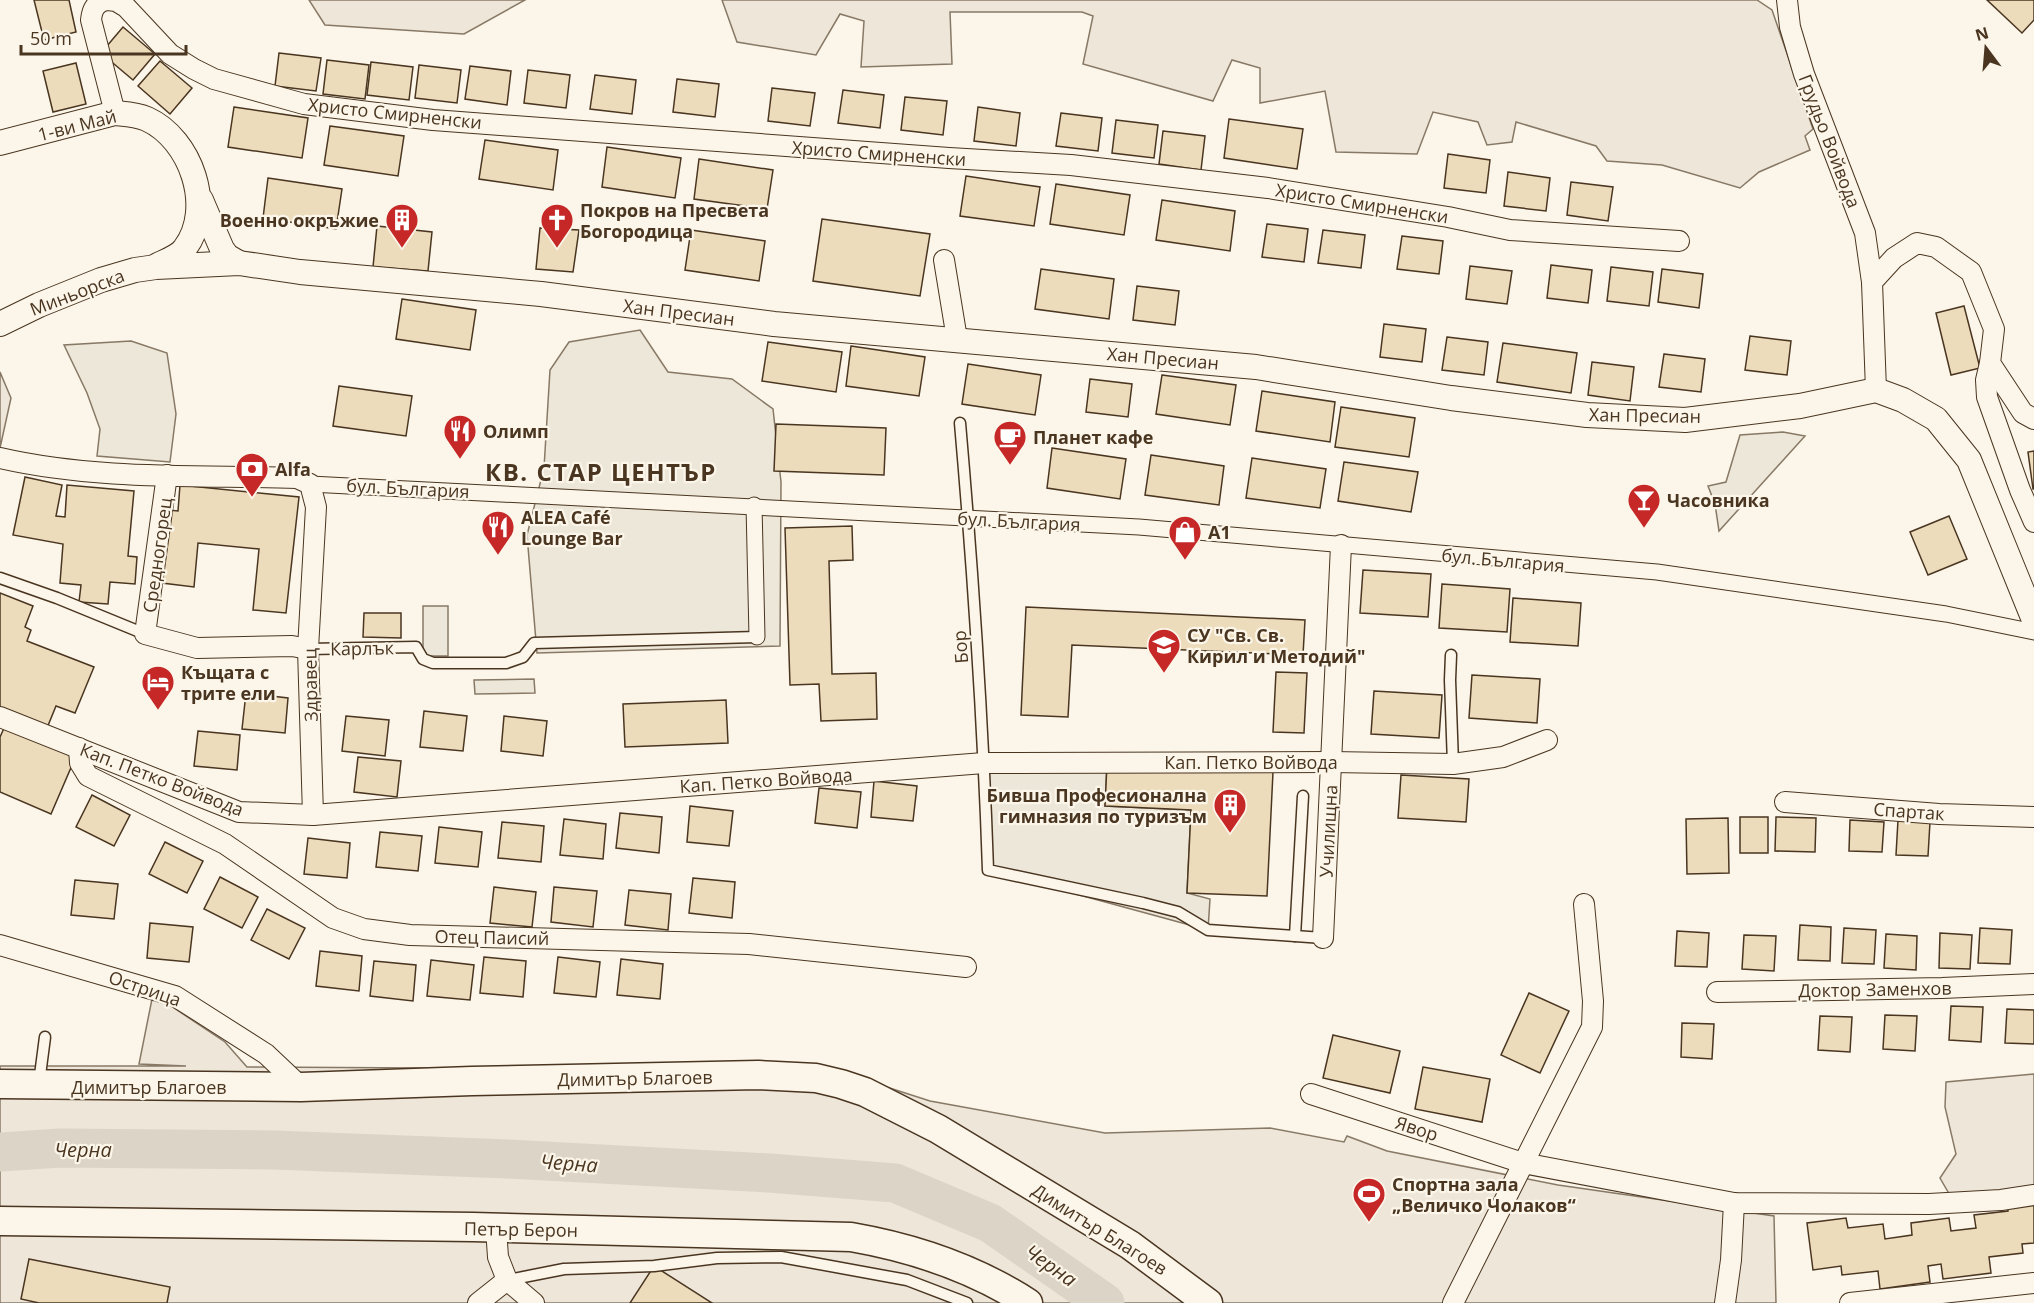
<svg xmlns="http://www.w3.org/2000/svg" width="2034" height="1303" viewBox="0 0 2034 1303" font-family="'Open Sans',sans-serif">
<rect width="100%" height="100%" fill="#fbf6e9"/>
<g fill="#ede6d9" stroke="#887966" stroke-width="1.5">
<path d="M309,0H525L464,34L325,25Z"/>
<path d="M722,0H1757L1772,10L1813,129L1805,136L1810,150L1759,172L1740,188L1662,165L1607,161L1596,146L1516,122L1512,142L1487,145L1478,122L1433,112L1417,154L1336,152L1325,91L1260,103V68L1232,60L1213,101L1083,64L1093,16L1082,12H950L952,64L861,67L864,21L840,14L816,55L737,42Z"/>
<path d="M0,372L11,398L0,448Z"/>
<path d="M153,994L225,1042L247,1067L629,1069L840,1072L930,1101L1105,1133L1270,1128L1344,1142L1347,1136L1387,1151L1558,1185L1774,1216L1776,1303H0V1066H186L139,1064Z"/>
<path d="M2034,1074V1193L1955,1204L1940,1178L1956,1154L1945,1107L1946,1082Z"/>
</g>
<g fill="#ede7d9" stroke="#887966" stroke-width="1.5">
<path d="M640,330L668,372L732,379L773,409L781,482L780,646L537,653L527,535L544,468L550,370L569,342Z"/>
<path d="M131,341L167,353L176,414L170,462L97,456L100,429L87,393L64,345Z"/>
<path d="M1783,432L1805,436L1719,531L1715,504L1708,486L1726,482L1740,435Z"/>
<rect x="423" y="606" width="25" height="50"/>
<path d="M534,679L535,693L475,694L474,680Z"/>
<path d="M984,763L1107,764L1105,806L1191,810L1187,893L1210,899L1208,930L988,870Z"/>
</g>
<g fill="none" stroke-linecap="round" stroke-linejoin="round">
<path stroke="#dcd4c6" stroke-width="39" d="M0,1152L60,1148L274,1150L508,1159L769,1173L895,1183L990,1223L1105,1303"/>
</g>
<g fill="#ecdcbc" stroke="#4a3520" stroke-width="1.5">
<path d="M34,0H69L76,32L44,40Z"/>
<path d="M1987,0H2034V20L2022,33Z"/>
<path d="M123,27L155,54L133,80L101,53Z"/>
<path d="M279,53L321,58L316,91L275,86Z"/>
<path d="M327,60L369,65L365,99L323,94Z"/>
<path d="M160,61L192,88L170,114L138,86Z"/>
<path d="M371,62L413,67L409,100L367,95Z"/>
<path d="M76,63L86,104L53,112L43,71Z"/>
<path d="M419,65L461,70L457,103L415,98Z"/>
<path d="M470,66L511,71L507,105L465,99Z"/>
<path d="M528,70L570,75L566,108L524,103Z"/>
<path d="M595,75L636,80L632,114L590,109Z"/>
<path d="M677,79L719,84L715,117L673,112Z"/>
<path d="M772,88L815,93L810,126L768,121Z"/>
<path d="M843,90L884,95L880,128L838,123Z"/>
<path d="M905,97L947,101L943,135L901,130Z"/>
<path d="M234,107L308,118L302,158L228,147Z"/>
<path d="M978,107L1020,113L1016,146L974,141Z"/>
<path d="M1061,113L1102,118L1098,151L1056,146Z"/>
<path d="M1229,119L1303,129L1297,169L1224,158Z"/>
<path d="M1116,120L1158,125L1154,158L1112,153Z"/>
<path d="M330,126L404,136L398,176L324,165Z"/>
<path d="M1163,131L1205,136L1201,170L1159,164Z"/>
<path d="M485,140L558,150L553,190L479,179Z"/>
<path d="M607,147L681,158L675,198L602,187Z"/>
<path d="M1448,154L1490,160L1486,193L1444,188Z"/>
<path d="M699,159L773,170L767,209L694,199Z"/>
<path d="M1508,172L1550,178L1546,211L1504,206Z"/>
<path d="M966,176L1040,187L1034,226L960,216Z"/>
<path d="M268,178L342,189L336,229L263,218Z"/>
<path d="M1571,182L1613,187L1608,221L1567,215Z"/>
<path d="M1056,184L1130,195L1124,235L1050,224Z"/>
<path d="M1162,200L1235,211L1230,251L1156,240Z"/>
<path d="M822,219L930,234L920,296L813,281Z"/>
<path d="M1267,224L1308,229L1304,262L1262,257Z"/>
<path d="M377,226L432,232L428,271L373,267Z"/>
<path d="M540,228L579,230L573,272L536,269Z"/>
<path d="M691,230L765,241L759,281L685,270Z"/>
<path d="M1323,230L1365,235L1361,268L1318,263Z"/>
<path d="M1402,236L1443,241L1439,274L1397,269Z"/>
<path d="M1551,265L1592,270L1588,303L1547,298Z"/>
<path d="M1470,266L1512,271L1507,304L1466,299Z"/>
<path d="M1611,267L1653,272L1649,306L1607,301Z"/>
<path d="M1041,269L1114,279L1109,319L1035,309Z"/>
<path d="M1662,269L1703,274L1699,308L1658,302Z"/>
<path d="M1137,286L1179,291L1175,325L1133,320Z"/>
<path d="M402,299L476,310L470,350L396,339Z"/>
<path d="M1964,306L1980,368L1951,375L1936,313Z"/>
<path d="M1384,324L1426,329L1422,362L1380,357Z"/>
<path d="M1750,336L1791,341L1787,375L1745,370Z"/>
<path d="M1447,337L1488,342L1484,375L1442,370Z"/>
<path d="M768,342L842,352L836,392L762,381Z"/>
<path d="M1503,343L1577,353L1571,393L1497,382Z"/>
<path d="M851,346L925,357L919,396L846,386Z"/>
<path d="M1664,354L1705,359L1701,392L1659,387Z"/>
<path d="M1592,362L1634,367L1630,401L1588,395Z"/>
<path d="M968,364L1041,375L1035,415L962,404Z"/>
<path d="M1162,375L1236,385L1230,425L1156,414Z"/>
<path d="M1090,379L1132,384L1128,417L1086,412Z"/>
<path d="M339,386L412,396L406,436L333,426Z"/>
<path d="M1262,391L1335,402L1330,442L1256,431Z"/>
<path d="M1341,407L1415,418L1409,457L1335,447Z"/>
<path d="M776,424L886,428L884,475L774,471Z"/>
<path d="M1052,448L1126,459L1120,499L1047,488Z"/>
<path d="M2034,451V489H2033L2028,452Z"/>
<path d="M1151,455L1224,466L1219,505L1145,495Z"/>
<path d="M1252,458L1326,469L1320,508L1246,498Z"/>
<path d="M1344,462L1418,472L1411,512L1338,501Z"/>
<path d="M25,477L62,485L56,516L65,517L67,485L134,491L128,556L137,557L135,584L110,582L108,604L79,602L81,585L60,583L63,544L13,535Z"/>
<path d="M180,485L299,497L286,613L253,610L259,549L198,543L194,587L162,583L169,510L178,511Z"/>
<path d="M1949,516L1967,559L1928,575L1910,532Z"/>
<path d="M852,526L853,560L829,561L832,674L876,673L877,719L821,721L819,684L790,685L785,528Z"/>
<path d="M1363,570L1431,574L1428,617L1360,613Z"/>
<path d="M1442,584L1510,589L1507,632L1439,628Z"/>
<path d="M0,593L33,606L25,627L31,630L27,641L94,667L75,713L56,706L47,728L0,709Z"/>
<path d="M1513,598L1581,603L1578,646L1510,642Z"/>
<path d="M1026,607L1305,620L1303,655L1072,645L1068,717L1021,715Z"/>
<path d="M364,613H401V638L363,637Z"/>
<path d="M1276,672L1307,673L1304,733L1273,732Z"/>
<path d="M1472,675L1540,679L1537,723L1469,718Z"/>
<path d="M1374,691L1442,695L1439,738L1371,734Z"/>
<path d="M246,693L288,698L285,733L242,729Z"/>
<path d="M726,700L728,743L625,747L623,704Z"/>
<path d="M424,711L467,716L463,751L420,747Z"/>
<path d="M346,716L389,720L385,756L342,751Z"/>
<path d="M504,716L547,721L543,756L501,751Z"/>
<path d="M5,726L76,756L51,814L0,792V737Z"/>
<path d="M198,731L240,735L237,770L194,766Z"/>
<path d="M358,757L401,761L397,797L354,792Z"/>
<path d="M1107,764L1273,772L1267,896L1187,893L1191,810L1105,806Z"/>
<path d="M1401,775L1469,779L1466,822L1398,818Z"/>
<path d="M874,781L917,786L913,821L871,817Z"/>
<path d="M819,788L861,792L857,828L815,823Z"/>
<path d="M92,795L130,815L114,846L76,827Z"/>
<path d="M690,806L733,811L729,846L687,842Z"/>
<path d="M620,813L662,817L659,853L616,848Z"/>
<rect x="1740" y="817" width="28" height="36"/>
<path d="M1776,817L1816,818L1815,852L1775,851Z"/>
<path d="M1728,818L1729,873L1687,874L1686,819Z"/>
<path d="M564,819L606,824L603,859L560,855Z"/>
<path d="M1850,820L1884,822L1882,852L1849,851Z"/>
<path d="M1898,820L1930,822L1928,856L1896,855Z"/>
<path d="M502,822L544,826L541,862L498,858Z"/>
<path d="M439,827L482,832L478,867L435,863Z"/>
<path d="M380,832L422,836L418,871L376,867Z"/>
<path d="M308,838L350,843L347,878L304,874Z"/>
<path d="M165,842L203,861L187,893L149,874Z"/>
<path d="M220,877L258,897L242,928L204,909Z"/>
<path d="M693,878L735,882L732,918L689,913Z"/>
<path d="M75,880L118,884L114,919L71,915Z"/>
<path d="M494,887L536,892L532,927L490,923Z"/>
<path d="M554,887L597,891L593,927L551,922Z"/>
<path d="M629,890L671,894L668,930L625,925Z"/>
<path d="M267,909L305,928L289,959L251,940Z"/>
<path d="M150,923L193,927L189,962L147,958Z"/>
<path d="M1800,925L1831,927L1830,961L1798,960Z"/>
<path d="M1844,928L1876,930L1874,964L1842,963Z"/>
<path d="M1980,928L2012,930L2010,964L1978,963Z"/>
<path d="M1677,931L1709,933L1707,967L1675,966Z"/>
<path d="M1940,933L1972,935L1970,969L1939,968Z"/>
<path d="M1886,934L1917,936L1916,970L1884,968Z"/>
<path d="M1744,935L1776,936L1774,971L1742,969Z"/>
<path d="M320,951L362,956L359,991L316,986Z"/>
<path d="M484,957L526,961L523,997L480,993Z"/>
<path d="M558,957L600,962L596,997L554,993Z"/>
<path d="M621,959L663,964L660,999L617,995Z"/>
<path d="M431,960L474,965L470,1000L427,996Z"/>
<path d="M374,961L416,965L413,1001L370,996Z"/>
<path d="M1529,993L1569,1011L1540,1073L1501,1055Z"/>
<path d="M1951,1006L1983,1007L1981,1042L1949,1040Z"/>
<path d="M2007,1009L2034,1010V1044L2005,1043Z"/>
<path d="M1885,1015L1917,1016L1915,1051L1883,1049Z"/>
<path d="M1820,1016L1852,1017L1850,1052L1818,1050Z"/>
<path d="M1682,1023L1714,1024L1712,1059L1681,1057Z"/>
<path d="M1333,1035L1400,1051L1390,1093L1323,1078Z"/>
<path d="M1423,1067L1490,1079L1482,1122L1415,1109Z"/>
<path d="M2034,1198V1243L2022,1244L2023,1253L1989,1257L1991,1273L1943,1279L1941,1264L1928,1266L1930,1282L1880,1289L1878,1271L1842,1275L1841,1266L1813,1270L1807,1223L1846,1218L1848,1228L1883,1224L1885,1239L1912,1235L1911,1223L1949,1218L1951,1231L1976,1228L1974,1215L2008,1211L2007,1201Z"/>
<path d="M29,1259L170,1287L167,1303H39L21,1299Z"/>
<path d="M654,1266L712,1303H630Z"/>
</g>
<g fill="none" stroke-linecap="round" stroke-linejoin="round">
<g stroke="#4a3520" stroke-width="13">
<g id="service">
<path d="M960,423C973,572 983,721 988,870L1143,903L1178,912L1208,930L1323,938"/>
<path d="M0,578L57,598L145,634"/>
<path d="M308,649L416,647L423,659L433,663H506L523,657L534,643L757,637"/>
<path d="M1451,655L1450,680L1453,764"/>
<path d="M1295,936L1303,796"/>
<path d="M39,1083L45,1037"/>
<path d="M508,1280L564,1269L654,1266L717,1258L781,1257L907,1280L967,1303"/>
</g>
</g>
<g stroke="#4a3520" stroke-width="17">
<g id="pedestrian">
<path d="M310,484L1139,527L1657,572L1946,614L2034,632"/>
<path d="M754,505L757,637"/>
</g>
</g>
<g stroke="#4a3520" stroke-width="22">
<g id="minor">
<path d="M107,0C96,2 92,9 91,20L115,113"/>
<path d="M108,0L116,1L126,7L170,54L194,69L214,79L304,104L433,120L949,158L1071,165L1268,188L1448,217L1510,230L1679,241"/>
<path d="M1787,0L1790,27L1804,74L1865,233L1872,282"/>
<path d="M944,260L957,339"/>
<path d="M1990,363L1986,380L1987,397L2020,490L2034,522"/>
<path d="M1876,390L1872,282L1894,258L1917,243L1936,247L1971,272L1994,329L1990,363L2023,413L2034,419"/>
<path d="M0,458C95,480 199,475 297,478L310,484L316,507L308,649L313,815"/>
<path d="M167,475L145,634L197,648L292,646L308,649"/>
<path d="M0,717L239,812L313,815L984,763L1331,762L1453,764L1503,757L1547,740"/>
<path d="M79,748L80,763L88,776L225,844L333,918L364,929L410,935L749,944L966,967"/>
<path d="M1785,802L1939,814L2034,817"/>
<path d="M1323,938L1341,545"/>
<path d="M0,945L175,996L266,1054L301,1087"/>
<path d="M1717,992L1942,988L2034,984"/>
<path d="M1311,1094L1523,1163L1734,1203L1929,1204L2001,1200L2034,1195"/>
<path d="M496,1228L498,1257L507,1280L534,1303"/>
<path d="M478,1303L507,1280"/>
<path d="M1453,1303L1592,1027L1593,1001L1584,904"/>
<path d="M1725,1303L1731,1260L1734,1203"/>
<path d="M1850,1303L2034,1283"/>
</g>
</g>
<g stroke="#4a3520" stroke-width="26">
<g id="tertiary">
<path d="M0,143L115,113C126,114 136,114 147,119C191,139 215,208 185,248C180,256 166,261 158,265"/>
<path d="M201,200L222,249L227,256L239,263"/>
<path d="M0,324L39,305L101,280L135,270L156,267L239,263L300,272L541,294L774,324L1256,367L1451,398L1587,415L1685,420L1800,406L1876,390L1903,400L1936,419L1969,460L2034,620"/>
</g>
</g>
<g stroke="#4a3520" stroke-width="31">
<g id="secondary">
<path d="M0,1084L301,1087L472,1081L758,1075L816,1078L841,1084L865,1092L938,1129L1130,1245L1208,1303"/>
<path d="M0,1221L473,1227L851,1237C914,1248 974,1268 1028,1303"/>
</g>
</g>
<use href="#service" stroke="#fbf6e9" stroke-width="10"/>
<use href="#pedestrian" stroke="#fbf6e9" stroke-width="15"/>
<use href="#minor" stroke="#fbf6e9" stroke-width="20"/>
<use href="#tertiary" stroke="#fbf6e9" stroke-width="24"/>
<use href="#secondary" stroke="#fbf6e9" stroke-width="28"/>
</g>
<defs>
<g id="building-pin" transform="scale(1.725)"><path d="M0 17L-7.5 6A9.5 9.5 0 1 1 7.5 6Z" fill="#c62828" stroke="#fbf6e9"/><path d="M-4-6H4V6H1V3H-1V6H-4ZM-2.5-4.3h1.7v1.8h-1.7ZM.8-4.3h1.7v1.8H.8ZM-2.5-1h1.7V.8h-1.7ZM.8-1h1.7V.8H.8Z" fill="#fff"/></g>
<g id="church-pin" transform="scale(1.725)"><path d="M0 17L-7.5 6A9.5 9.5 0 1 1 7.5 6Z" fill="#c62828" stroke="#fbf6e9"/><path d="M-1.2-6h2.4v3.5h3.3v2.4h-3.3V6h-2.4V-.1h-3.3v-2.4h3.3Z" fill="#fff"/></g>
<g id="restaurant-pin" transform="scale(1.725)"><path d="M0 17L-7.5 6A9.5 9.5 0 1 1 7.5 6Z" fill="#c62828" stroke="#fbf6e9"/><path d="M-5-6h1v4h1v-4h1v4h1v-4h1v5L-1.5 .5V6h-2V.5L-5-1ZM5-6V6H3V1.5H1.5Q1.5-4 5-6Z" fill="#fff"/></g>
<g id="cafe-pin" transform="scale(1.725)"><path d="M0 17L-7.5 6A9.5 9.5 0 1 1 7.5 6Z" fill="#c62828" stroke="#fbf6e9"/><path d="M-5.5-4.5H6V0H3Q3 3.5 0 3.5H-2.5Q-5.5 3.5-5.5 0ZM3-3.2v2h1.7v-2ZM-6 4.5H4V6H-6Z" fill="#fff"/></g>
<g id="bank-pin" transform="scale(1.725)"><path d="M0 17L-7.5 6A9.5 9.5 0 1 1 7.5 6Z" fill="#c62828" stroke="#fbf6e9"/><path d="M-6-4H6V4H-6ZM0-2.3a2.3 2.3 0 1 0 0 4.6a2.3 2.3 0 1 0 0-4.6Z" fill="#fff"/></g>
<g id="bar-pin" transform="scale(1.725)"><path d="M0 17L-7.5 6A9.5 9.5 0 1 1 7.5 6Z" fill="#c62828" stroke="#fbf6e9"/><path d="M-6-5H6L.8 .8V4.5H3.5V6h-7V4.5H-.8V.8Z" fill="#fff"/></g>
<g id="shop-pin" transform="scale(1.725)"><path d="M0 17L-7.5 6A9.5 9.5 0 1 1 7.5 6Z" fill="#c62828" stroke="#fbf6e9"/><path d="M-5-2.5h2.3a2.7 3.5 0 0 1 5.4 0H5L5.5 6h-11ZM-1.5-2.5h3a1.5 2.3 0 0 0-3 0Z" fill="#fff"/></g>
<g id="school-pin" transform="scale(1.725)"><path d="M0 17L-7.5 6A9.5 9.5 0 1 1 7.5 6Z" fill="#c62828" stroke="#fbf6e9"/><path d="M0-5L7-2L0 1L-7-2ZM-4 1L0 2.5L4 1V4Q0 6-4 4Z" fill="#fff"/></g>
<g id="hotel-pin" transform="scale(1.725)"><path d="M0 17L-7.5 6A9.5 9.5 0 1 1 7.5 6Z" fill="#c62828" stroke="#fbf6e9"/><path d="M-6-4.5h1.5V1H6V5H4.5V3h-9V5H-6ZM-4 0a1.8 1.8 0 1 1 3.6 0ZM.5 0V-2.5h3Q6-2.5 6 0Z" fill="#fff"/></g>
<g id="stadium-pin" transform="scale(1.725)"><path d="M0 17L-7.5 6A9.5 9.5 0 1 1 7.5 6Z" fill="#c62828" stroke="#fbf6e9"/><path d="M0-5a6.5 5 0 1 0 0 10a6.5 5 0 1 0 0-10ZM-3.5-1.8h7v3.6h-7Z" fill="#fff"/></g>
</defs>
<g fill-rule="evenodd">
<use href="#building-pin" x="402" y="220"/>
<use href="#church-pin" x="557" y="220"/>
<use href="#restaurant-pin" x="460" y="431"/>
<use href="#cafe-pin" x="1010" y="437"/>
<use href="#bank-pin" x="252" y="469"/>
<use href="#bar-pin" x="1644" y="500"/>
<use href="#restaurant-pin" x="498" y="527"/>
<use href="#shop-pin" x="1185" y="532"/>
<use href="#school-pin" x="1164" y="645"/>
<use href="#hotel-pin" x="158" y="682"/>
<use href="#building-pin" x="1230" y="805"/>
<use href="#stadium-pin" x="1369" y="1194"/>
</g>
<g text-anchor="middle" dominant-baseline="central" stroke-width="4.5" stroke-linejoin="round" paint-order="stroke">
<g font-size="18" fill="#4a3520" stroke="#fbf6e9">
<text transform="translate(395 113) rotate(6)">Христо Смирненски</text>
<text transform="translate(77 125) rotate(-14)">1-ви Май</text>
<text transform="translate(1830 141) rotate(69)">Грудьо Войвода</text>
<text transform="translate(879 153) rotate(4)">Христо Смирненски</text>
<text transform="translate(1362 203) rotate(9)">Христо Смирненски</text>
<text transform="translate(77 292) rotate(-21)">Миньорска</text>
<text transform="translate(679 312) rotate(7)">Хан Пресиан</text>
<text transform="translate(1163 358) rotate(5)">Хан Пресиан</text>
<text transform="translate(1645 415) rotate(1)">Хан Пресиан</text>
<text transform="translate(408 488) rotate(3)">бул. България</text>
<text transform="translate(1019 521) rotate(3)">бул. България</text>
<text transform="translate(157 555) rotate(-82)">Средногорец</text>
<text transform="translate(1503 560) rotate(5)">бул. България</text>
<text transform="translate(960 647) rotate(-94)">Бор</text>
<text transform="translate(362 648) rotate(-1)">Карлък</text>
<text transform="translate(310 685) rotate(-91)">Здравец</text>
<text x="1251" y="762">Кап. Петко Войвода</text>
<text transform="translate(162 779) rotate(21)">Кап. Петко Войвода</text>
<text transform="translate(766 780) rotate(-4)">Кап. Петко Войвода</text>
<text transform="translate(1909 811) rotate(4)">Спартак</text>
<text transform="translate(1328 831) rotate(-87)">Училищна</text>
<text transform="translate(492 937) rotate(1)">Отец Паисий</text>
<text transform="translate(145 988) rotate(19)">Острица</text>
<text transform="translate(1875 989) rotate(-1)">Доктор Заменхов</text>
<text transform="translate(635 1078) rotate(-1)">Димитър Благоев</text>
<text x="149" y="1087">Димитър Благоев</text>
<text transform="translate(1417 1128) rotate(18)">Явор</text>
<text transform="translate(521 1229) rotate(1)">Петър Берон</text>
<text transform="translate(1100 1229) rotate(32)">Димитър Благоев</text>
</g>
<g font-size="18" font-weight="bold" fill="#4a3520" stroke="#fbf6e9" text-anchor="start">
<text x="580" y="210">Покров на Пресвета<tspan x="580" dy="21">Богородица</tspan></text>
<text x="379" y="220" text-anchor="end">Военно окръжие</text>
<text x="483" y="431">Олимп</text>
<text x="1033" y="437">Планет кафе</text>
<text x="275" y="469">Alfa</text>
<text x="1667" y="500">Часовника</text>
<text x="521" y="517">ALEA Café<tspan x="521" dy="21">Lounge Bar</tspan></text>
<text x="1208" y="532">A1</text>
<text x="1187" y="635">СУ "Св. Св.<tspan x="1187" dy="21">Кирил и Методий"</tspan></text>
<text x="181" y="672">Къщата с<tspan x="181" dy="21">трите ели</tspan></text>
<text x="1207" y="795" text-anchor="end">Бивша Професионална<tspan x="1207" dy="21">гимназия по туризъм</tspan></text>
<text x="1392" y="1184">Спортна зала<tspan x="1392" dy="21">„Величко Чолаков“</tspan></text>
</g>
<g font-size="20" font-style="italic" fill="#4a3520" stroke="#fbf6e9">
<text x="83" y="1149">Черна</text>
<text transform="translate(569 1163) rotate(4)">Черна</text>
<text transform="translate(1051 1265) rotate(35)">Черна</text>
</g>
<g font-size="24" font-weight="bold" letter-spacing="1.5" fill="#4a3520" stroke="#fbf6e9">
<text x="601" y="471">КВ. СТАР ЦЕНТЪР</text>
</g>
</g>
<g transform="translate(1986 48) rotate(344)" stroke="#fbf6e9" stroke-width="4.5" paint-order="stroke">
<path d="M0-4.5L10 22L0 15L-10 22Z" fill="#4a3520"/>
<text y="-9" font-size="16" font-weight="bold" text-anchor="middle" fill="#4a3520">N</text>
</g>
<path d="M21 45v9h165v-9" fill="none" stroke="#4a3520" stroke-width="3"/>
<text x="30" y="45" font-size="18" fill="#4a3520" stroke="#fbf6e9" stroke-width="4.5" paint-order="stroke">50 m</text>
</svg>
